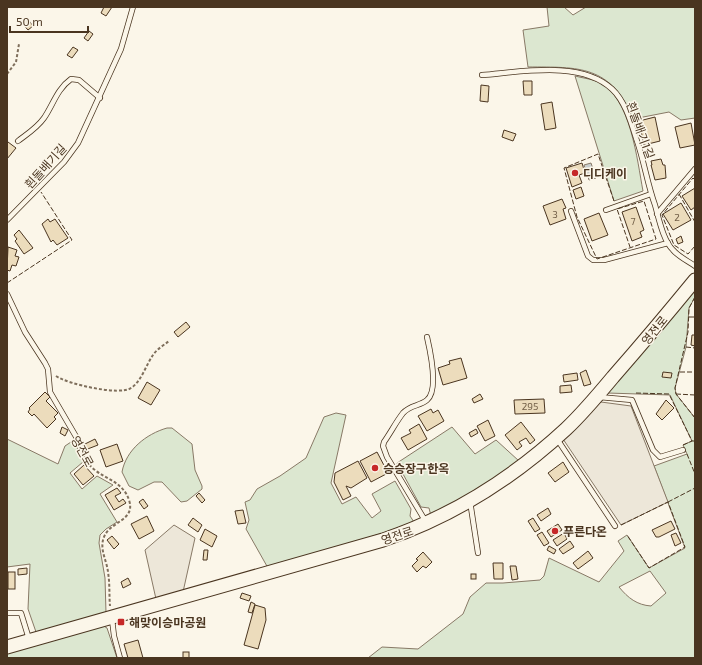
<svg xmlns="http://www.w3.org/2000/svg" width="702" height="665" viewBox="0 0 702 665" font-family="'Exo 2','Noto Sans KR',sans-serif">
<rect width="100%" height="100%" fill="#fbf6e9"/>
<g fill="#dce7d0" stroke="#887966" fill-rule="evenodd">
<path d="M547,7H564L573,15L586,7H695V118L681,120L669,112L633,119C611,65 579,67 528,67L523,30L549,26Z"/>
<path d="M575,76C583,78 591,79 599,82C631,98 637,160 643,191L614,201Z"/>
<path d="M695,288V297L689,308L686,347L675,388L676,394L695,418V658H368L382,647L418,649L463,614L470,597L486,583H503L540,580L544,576L549,558L599,582L624,551L618,541L627,535L649,568L685,548L654,466L687,454L683,445L692,441L670,395L607,393ZM650,571L666,593L651,606C637,605 628,598 619,587Z"/>
<path d="M336,413L346,415L331,483L342,504L356,497L372,518L381,511L372,494L395,481L411,509L410,516L414,522L383,533L268,568L246,529L249,520L245,502L250,500L257,489L280,476L306,458L324,417Z"/>
<path d="M452,427L475,454L496,440L519,461L486,484L431,516L429,508L421,507L397,463Z"/>
<path d="M167,428H172L192,444L195,470L202,486V489L187,501L181,502L162,482H154L138,490L129,486L122,472C126,450 146,434 167,428Z"/>
<path d="M7,439L58,464L65,446L74,440L83,462L70,473L82,489L97,476L113,485L100,494L117,522L106,529L100,535L99,543L105,578L106,613L36,632L28,609L30,564L7,567Z"/>
<path d="M102,625L107,628L117,658H7V653Z"/>
</g>
<g fill="#ede7d9" stroke="#887966">
<path d="M601,402L631,406L668,502L621,525L563,439Z"/>
<path d="M174,525L195,538L183,592L156,599L145,550Z"/>
</g>
<path fill="#c9cecd" stroke="#887966" d="M591,163L596,178L589,180L584,165Z"/>
<g fill="#ecdcbc" stroke="#4a3520">
<path d="M104,7H112L106,16L101,13Z"/>
<path d="M27,18L33,26L28,30L21,22Z"/>
<path d="M89,31L93,34L88,41L84,38Z"/>
<path d="M73,47L78,50L72,58L67,55Z"/>
<path d="M523,81H532V95H524Z"/>
<path d="M481,85L489,86L488,102L480,101Z"/>
<path d="M552,102L556,128L545,130L541,104Z"/>
<path d="M655,117L660,141L644,145L639,121Z"/>
<path d="M691,123L695,145L680,148L675,127Z"/>
<path d="M504,130L516,134L513,141L502,137Z"/>
<path d="M8,142L16,148L7,159V143Z"/>
<path d="M661,159L663,165H665L666,178L655,180L651,165H652L651,161Z"/>
<path d="M582,163L585,173L579,175L582,183L572,187L566,168Z"/>
<path d="M581,187L584,196L576,199L573,190Z"/>
<path d="M695,188V207L691,210L682,196Z"/>
<path d="M562,199L566,208L563,209L566,219L550,225L543,206Z"/>
<path d="M681,203L691,220L673,230L663,214Z"/>
<path d="M636,207L644,230L640,232L642,237L632,241L622,212Z"/>
<path d="M599,213L608,235L592,241L584,219Z"/>
<path d="M48,219L50,222L55,219L68,238L57,245L53,240L51,242L42,224Z"/>
<path d="M19,230L33,248L24,254L15,241L17,239L14,235Z"/>
<path d="M681,236L683,242L678,244L676,239Z"/>
<path d="M8,247L17,250L15,256L19,257L16,266L12,265L10,271L7,270Z"/>
<path d="M186,322L190,327L178,337L174,332Z"/>
<path d="M692,335H695V346L691,345Z"/>
<path d="M461,358L467,378L443,385L438,368L450,364L449,361Z"/>
<path d="M586,370L591,384L584,386L580,373Z"/>
<path d="M663,372L672,373L671,378L662,377Z"/>
<path d="M577,373L578,380L564,382L563,375Z"/>
<path d="M147,382L160,390L151,405L138,398Z"/>
<path d="M571,385L572,392L560,393V386Z"/>
<path d="M45,392L50,397L46,401L58,413L54,417L56,419L47,428L34,414L32,416L28,412L30,409L29,408Z"/>
<path d="M480,394L483,399L474,403L472,399Z"/>
<path d="M544,399L545,413L515,414L514,400Z"/>
<path d="M666,400L674,408L662,420L656,414Z"/>
<path d="M431,409L433,413L438,410L444,421L427,431L418,416Z"/>
<path d="M488,420L495,436L485,441L477,426Z"/>
<path d="M521,422L535,440L530,444L526,438L519,442L522,446L517,450L505,435Z"/>
<path d="M419,424L427,439L408,450L401,438L411,433L409,430Z"/>
<path d="M62,427L68,430L65,436L60,433Z"/>
<path d="M476,429L478,433L471,437L469,433Z"/>
<path d="M95,439L98,445L85,450L83,445Z"/>
<path d="M117,444L123,461L106,467L100,450Z"/>
<path d="M377,452L388,473L371,482L360,461Z"/>
<path d="M358,461L367,478L351,488L346,486L351,496L343,500L334,482L335,473Z"/>
<path d="M563,462L569,472L555,482L548,473Z"/>
<path d="M84,465L94,476L83,485L74,474Z"/>
<path d="M117,488L121,493L115,496L119,502L123,499L126,503L114,510L105,495Z"/>
<path d="M199,493L205,500L202,503L196,496Z"/>
<path d="M143,499L148,506L144,509L139,502Z"/>
<path d="M548,508L551,514L541,521L537,515Z"/>
<path d="M243,510L246,523L238,524L235,511Z"/>
<path d="M147,516L154,531L139,539L131,524Z"/>
<path d="M193,518L202,525L198,532L188,525Z"/>
<path d="M533,518L540,529L535,532L528,521Z"/>
<path d="M671,521L675,529L659,537H656L652,530Z"/>
<path d="M558,524L562,530L551,537L547,531Z"/>
<path d="M205,529L217,536L212,547L200,540Z"/>
<path d="M542,532L549,543L544,546L537,535Z"/>
<path d="M564,533L567,539L557,546L553,540Z"/>
<path d="M676,533L681,543L675,546L671,535Z"/>
<path d="M112,536L119,544L114,549L107,540Z"/>
<path d="M570,541L574,547L563,554L559,549Z"/>
<path d="M549,546L556,550L554,554L547,550Z"/>
<path d="M204,550H208L207,560H203Z"/>
<path d="M588,551L593,558L578,569L573,563Z"/>
<path d="M423,552L432,562L426,568L423,566L417,572L412,566L418,560L416,559Z"/>
<path d="M493,563H503V579H494Z"/>
<path d="M510,566H516L518,579L512,580Z"/>
<path d="M27,568V574L18,575V569Z"/>
<rect x="8" y="572" width="7" height="17"/>
<rect x="471" y="574" width="5" height="5"/>
<path d="M128,578L131,584L123,588L121,582Z"/>
<path d="M242,593L251,596L249,601L240,598Z"/>
<path d="M251,602L255,604L252,613L248,612Z"/>
<path d="M255,605L265,608L266,620L258,649L244,645Z"/>
<path d="M138,640L143,658H128L124,644Z"/>
<rect x="183" y="652" width="6" height="6"/>
</g>
<g fill="none" stroke-linecap="round" stroke-linejoin="round">
<g stroke="#4a3520" stroke-width="6">
<g id="lane">
<path d="M482,75C521,72 581,60 612,89C625,101 631,122 636,138C644,160 647,183 655,205C659,219 663,240 673,250C679,257 688,261 695,266"/>
<path d="M18,141C27,134 37,128 44,118C53,105 57,89 71,79L79,80L100,98"/>
<path d="M606,210L651,194"/>
<path d="M571,211L588,256L593,260H604L668,243"/>
<path d="M657,214L695,169"/>
<path d="M7,220L64,162L78,143L121,49L133,7"/>
<path d="M7,294L25,332L45,363L48,369L50,392L78,440"/>
<path d="M599,397L632,400L653,450L660,457L683,450"/>
<path d="M557,439L615,526"/>
<path d="M470,501L478,553"/>
<path d="M426,522L387,457L383,446L384,442C391,432 396,422 403,413C410,405 420,406 427,400C439,390 430,350 427,337"/>
<path d="M7,613H21L29,639"/>
<path d="M112,619L114,636L120,658"/>
</g>
</g>
<g stroke="#4a3520" stroke-width="15">
<path id="secondary" d="M7,647L383,540C451,517 513,478 566,429C583,413 598,395 613,377C641,345 668,313 695,280"/>
</g>
<g stroke="#7f6f5c" stroke-width="2" stroke-dasharray="3 2" stroke-linecap="butt">
<path d="M7,74L16,62L19,44"/>
<path d="M56,376C67,384 120,396 131,388C141,382 146,365 153,355C157,349 164,345 169,341"/>
<path d="M80,447C83,456 87,464 95,470C107,480 123,482 129,500C136,521 110,521 104,537C99,549 107,561 108,572C110,584 109,595 110,606"/>
</g>
<use href="#lane" stroke="#fbf6e9" stroke-width="4.5"/>
<use href="#secondary" stroke="#fbf6e9" stroke-width="13"/>
<g stroke="#4a3520" stroke-width="1" stroke-dasharray="5 2" stroke-linecap="butt">
<path d="M695,180L693,178L662,215L674,245L688,254L695,246"/>
<path d="M679,194L695,222"/>
<path d="M614,201L598,154L564,168L577,217L597,259L656,239L644,201L617,209L630,247"/>
<path d="M7,283L72,240L41,192"/>
<path d="M695,297L689,308L688,332L675,388L676,394L695,418"/>
<path d="M689,317H695"/>
<path d="M686,347L695,348"/>
<path d="M680,372H695"/>
<path d="M636,393L669,394L692,441H695"/>
<path d="M676,394L695,395"/>
<path d="M683,445L692,441"/>
<path d="M687,454L695,474"/>
<path d="M668,502L695,488"/>
<path d="M621,525L668,502L685,547L649,568L627,535"/>
</g>
</g>
<g fill="#c62828" stroke="#fbf6e9" stroke-width="1.5">
<circle cx="575" cy="173" r="4"/>
<circle cx="375" cy="468" r="4"/>
<circle cx="555" cy="531" r="4"/>
<rect x="117" y="618" width="8" height="8" rx="2"/>
</g>
<g text-anchor="middle" dominant-baseline="central" stroke-width="3" stroke-linejoin="round" paint-order="stroke">
<g font-size="10" fill="#725f47">
<text x="555" y="214">3</text>
<text x="677" y="217">2</text>
<text x="633" y="221">7</text>
<text x="530" y="406">295</text>
</g>
<g font-size="12" fill="#4a3520" stroke="#fbf6e9">
<text transform="translate(641 130) rotate(70)">흰돌배기1길</text>
<text transform="translate(45 166) rotate(-48)">흰돌배기길</text>
<text transform="translate(654 330) rotate(-51)">영전로</text>
<text transform="translate(83 451) rotate(61)">영전로</text>
<text transform="translate(397 535) rotate(-19)">영전로</text>
</g>
<g font-size="12" font-weight="bold" fill="#4a3520" stroke="#fbf6e9" text-anchor="start">
<text x="583" y="173">디디케이</text>
<text x="383" y="468">승승장구한옥</text>
<text x="563" y="531">푸른다온</text>
<text x="129" y="622">해맞이승마공원</text>
</g>
</g>
<rect width="702" height="665" fill="none" stroke="#4a3520" stroke-width="16"/>
<path d="M10 26v6h78v-6" fill="none" stroke="#4a3520" stroke-width="2"/>
<text x="16" y="26" font-size="12" fill="#4a3520" stroke="#fbf6e9" stroke-width="3" paint-order="stroke">50 m</text>
</svg>
